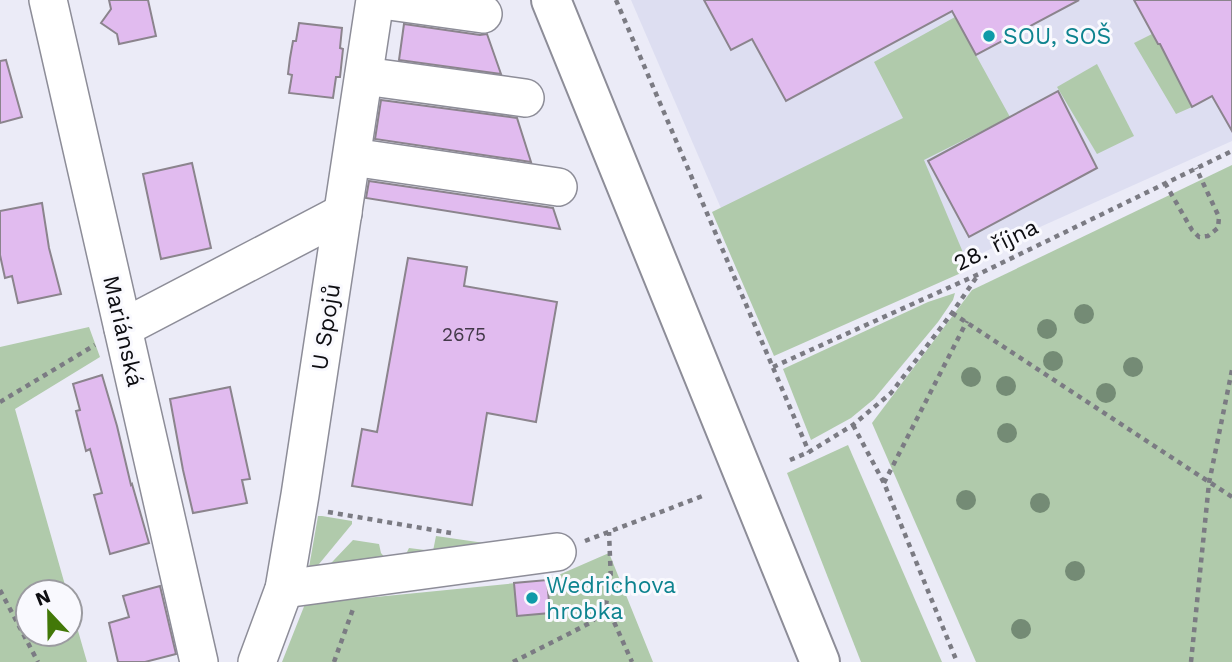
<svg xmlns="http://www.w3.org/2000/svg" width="1232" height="662" viewBox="0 0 1232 662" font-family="'Work Sans',sans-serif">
<rect width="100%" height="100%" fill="#ebebf7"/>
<path fill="#dddef1" d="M631,0H1232V141L964,261L723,213Z"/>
<g fill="#b0caab">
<path d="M955,17L1010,117L924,160L970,269L774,356L712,212L903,118L874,62Z"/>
<path d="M1152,34L1158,44L1170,38L1192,107L1176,114L1134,43Z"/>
<path d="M1097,64L1134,136L1097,154L1057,87Z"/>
<path d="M1232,165V662H976L872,423L972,290Z"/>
<path d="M955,293L953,300L938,322L874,399L851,418L811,440L783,369L928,302Z"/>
<path d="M89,327L100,357L15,409L67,592H28V634H70V603L87,662H0V347Z"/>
<path d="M848,445L942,662H861L787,473Z"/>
<path d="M318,516H322L352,521V524L310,575L308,573Z"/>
<path d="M436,536L498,545L315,580L353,540L379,544L381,553L386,559L406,554L409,548L433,551Z"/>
<path d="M609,553L653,662H282L305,604L547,580Z"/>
</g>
<g fill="#e1bbef" stroke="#8b848d" stroke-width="2">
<path d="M109,0H148L156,36L119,44L117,34L101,23L111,9Z"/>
<path d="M704,0H1079L976,55L952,11L786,101L752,39L731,50Z"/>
<path d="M1134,0H1232V131L1212,96L1192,107L1160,44H1158Z"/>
<path d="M299,23L342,28L340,48L343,49L340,77H336L333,98L289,93L292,75L288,74L290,58L293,41H296Z"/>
<path d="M404,24L480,35L487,34L501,74L399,60Z"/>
<path d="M6,60L22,117L0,123V61Z"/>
<path d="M1058,91L1097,168L969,237L928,161Z"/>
<path d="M381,100L517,118L531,162L375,139Z"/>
<path d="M192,163L211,248L161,259L143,174Z"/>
<path d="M369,181L553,208L560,229L366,198Z"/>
<path d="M42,203L49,248L61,294L18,303L12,276L5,278L0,255V211Z"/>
<path d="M408,258L467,267L464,286L557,302L536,422L487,413L472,505L352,486L362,429L377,432Z"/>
<path d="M102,375L117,426L131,485L132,484L149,543L110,554L94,495L102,493L90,449L86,451L76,411L80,410L73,384Z"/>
<path d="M230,387L250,479L242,480L247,503L193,513L183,470L170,399Z"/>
<path d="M547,580L550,613L517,616L514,583Z"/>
<path d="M160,586L176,654L145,662H118L109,623L129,617L123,596Z"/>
</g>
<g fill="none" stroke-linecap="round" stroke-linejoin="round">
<g stroke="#8d8d98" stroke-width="40">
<g id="minor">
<path d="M48,0L199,662"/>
<path d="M382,0L483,14"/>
<path d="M364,76L525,98"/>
<path d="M352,157L558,187"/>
<path d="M123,328L343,213"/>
<path d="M284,589L557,552"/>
<path d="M257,662L284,589L300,495L375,0"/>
</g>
</g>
<g stroke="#8d8d98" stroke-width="42">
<path id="major" d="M551,0L820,662"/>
</g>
<g stroke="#7b7b83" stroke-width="4.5" stroke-dasharray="5 5" stroke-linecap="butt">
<path d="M616,0L809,452"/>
<path d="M1165,183L1192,230L1199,237L1208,236L1218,228L1219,217L1196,168"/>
<path d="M952,313L1232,497"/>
<path d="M773,367L979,274L1232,151"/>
<path d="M0,402L95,345"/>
<path d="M853,425L884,483L957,662"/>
<path d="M790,460L809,452L853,425L891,393L952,313L978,275"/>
<path d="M884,483L967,321"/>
<path d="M328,512L451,533"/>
<path d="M585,541L705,495"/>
<path d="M0,590L38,662"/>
<path d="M606,604L632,662"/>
<path d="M334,662L353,609"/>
<path d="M513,662L592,622L606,604L611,582L609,532"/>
<path d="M1191,662L1209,483L1232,370"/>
</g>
<use href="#minor" stroke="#fff" stroke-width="37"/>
<use href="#major" stroke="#fff" stroke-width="38"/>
</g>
<g fill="#748b75">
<circle cx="1084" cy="314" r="10"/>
<circle cx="1047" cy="329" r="10"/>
<circle cx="1053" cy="361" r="10"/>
<circle cx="1133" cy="367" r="10"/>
<circle cx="971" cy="377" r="10"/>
<circle cx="1006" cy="386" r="10"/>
<circle cx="1106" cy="393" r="10"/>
<circle cx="1007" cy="433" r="10"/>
<circle cx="966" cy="500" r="10"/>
<circle cx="1040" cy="503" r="10"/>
<circle cx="1075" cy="571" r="10"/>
<circle cx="1021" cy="629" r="10"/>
</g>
<g fill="#0f9aa8" stroke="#f9f9fe" stroke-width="2.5">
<circle cx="989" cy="36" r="7"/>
<circle cx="532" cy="598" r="7"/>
</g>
<g text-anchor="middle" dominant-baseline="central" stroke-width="6" stroke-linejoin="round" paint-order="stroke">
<g font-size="19" fill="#433949">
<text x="464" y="334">2675</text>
</g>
<g font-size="23" fill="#0d838f" stroke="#f9f9fe" text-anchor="start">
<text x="1003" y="36">SOU, SOŠ</text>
<text x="546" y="585">Wedrichova<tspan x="546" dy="26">hrobka</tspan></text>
</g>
<g font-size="23" fill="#0e0e12" stroke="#f9f9fe">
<text transform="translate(996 245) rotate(-26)">28. října</text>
<text transform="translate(326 327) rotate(-81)">U Spojů</text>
<text transform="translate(123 331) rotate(77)">Mariánská</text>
</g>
</g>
<g transform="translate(49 613) rotate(338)"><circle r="33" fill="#f9f9fe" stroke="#9b9ba0" stroke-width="2"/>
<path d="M0-5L12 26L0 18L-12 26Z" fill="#427808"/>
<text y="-10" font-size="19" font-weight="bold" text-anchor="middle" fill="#0e0e12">N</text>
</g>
</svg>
